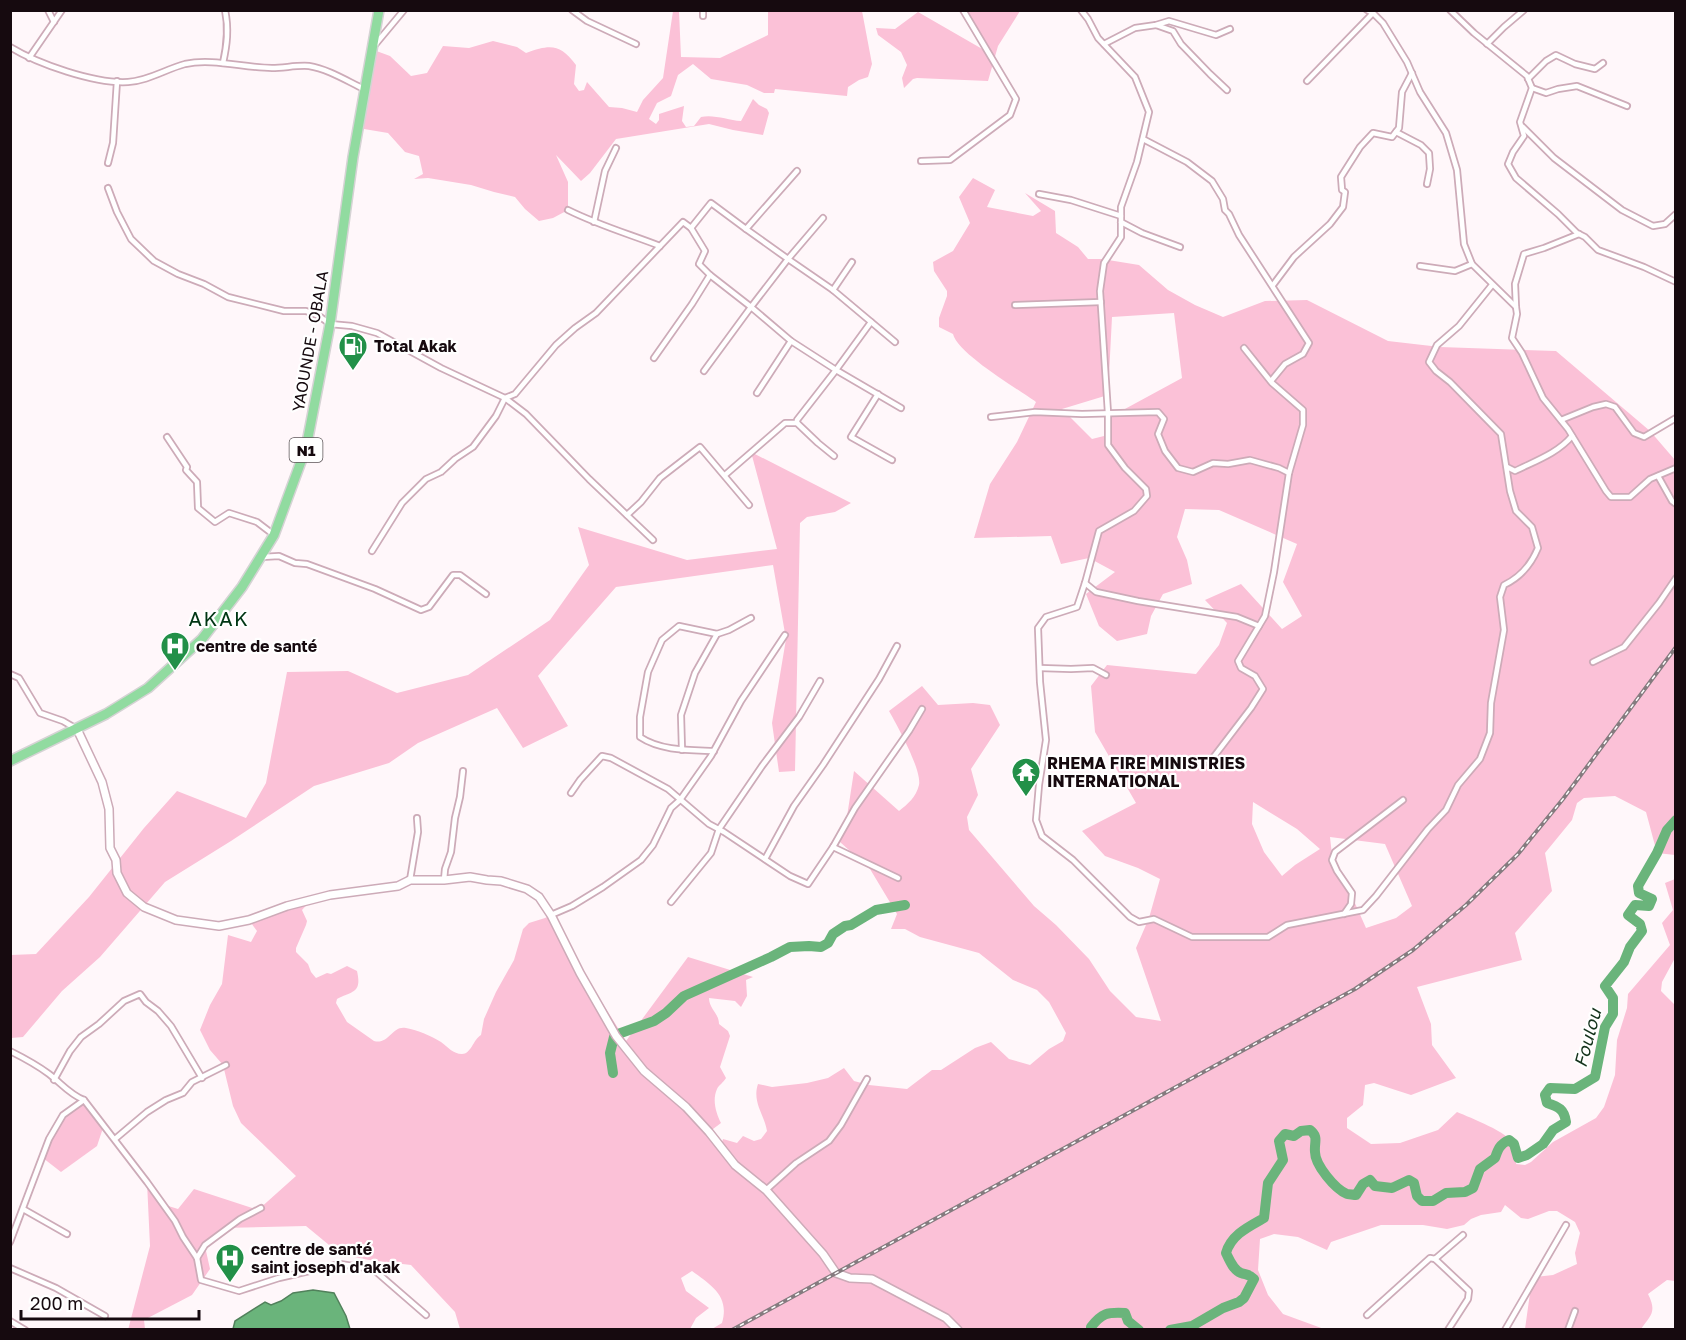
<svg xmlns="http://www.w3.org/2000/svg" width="1686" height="1340" viewBox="0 0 1686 1340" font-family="'Golos Text',sans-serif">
<rect width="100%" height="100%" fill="#fff7fa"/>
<g fill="#fbc1d7" fill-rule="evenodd">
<path d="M673,11H679L681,57L720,58L768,35V11H862L872,64L868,77L859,80L848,87L847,96L775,89L774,93H764L747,85L711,79L693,64L678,75L671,96L657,103L649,119L656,124L659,120V114L684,106L682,121L686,127L694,126L701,117C713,114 728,120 741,121L753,99L759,105L767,109L769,113L763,135L733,130L709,124L616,139L590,173L581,181L556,155L568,182V210L553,218L539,221L525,209L515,197L494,192L471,185L428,178L414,179L423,174L419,156L405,152L388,133L358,128L371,49L390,56L411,76L427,73L443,46L469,48L493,41L517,47L526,53C551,44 560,44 576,65L574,84L579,91L584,90L587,82L609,107L622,108L637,112L643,100L663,78Z"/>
<path d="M967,11H1020L998,46L988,81L917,78L913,79L904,88L902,78L907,65L901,52L878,35L876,28L895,29L918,12L984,50Z"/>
<path d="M973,178L995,190L987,207L1033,216L1041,211L1025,193L1055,211L1056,233L1078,247L1088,259H1102L1139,265L1168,290L1195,305L1223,317L1265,301L1307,300L1388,341L1440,347L1556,351L1650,431L1675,460V855L1657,853L1646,812L1615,796L1584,798L1577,803L1572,820L1545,853L1552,891L1515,933L1522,960L1417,987L1431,1024L1432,1045L1456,1078L1411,1095L1374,1083L1365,1085L1363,1105L1347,1118V1128L1371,1144L1400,1143L1438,1130L1457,1112C1471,1118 1508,1132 1515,1145C1517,1151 1517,1158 1516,1164L1525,1165L1531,1162L1553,1142L1596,1118L1604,1107L1615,1075L1617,1040L1627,1008L1628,994L1670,945L1662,923L1673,910L1665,883L1675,879V958L1662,982L1661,991L1675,1005V1281L1667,1280L1648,1294C1657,1312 1651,1315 1641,1329H1525L1531,1286L1535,1277L1553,1275L1577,1264L1575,1253L1580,1233L1575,1222L1557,1211H1549L1528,1219L1521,1218L1505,1205L1501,1212L1481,1215L1471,1219L1464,1225L1447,1229L1423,1225H1381L1331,1242L1327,1250L1298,1237L1274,1234L1260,1239L1258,1270L1268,1295L1283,1314L1324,1329H712L722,1323C730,1296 711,1285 692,1271L681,1278L686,1291L709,1308L696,1318L690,1329H460L455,1312L411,1265L369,1260L340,1254L306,1226L222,1228L204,1242L210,1269L192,1295L144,1320L145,1329L128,1330L150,1246L147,1182L162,1204L178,1209L194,1189L258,1210L296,1176L241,1123L233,1106L223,1065L210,1050L200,1030L210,1005L222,984L228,935L251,942L257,931L249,920L312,899L302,910L307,921L306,925L296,948V952L308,964L311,972L316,978L327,973L331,974L347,966L357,971C362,993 353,991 337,999L336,1003L347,1022L374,1041C389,1045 392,1025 406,1028C418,1030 431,1036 441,1042C448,1047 453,1054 462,1054C471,1054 473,1040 481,1035L484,1019L496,992L514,960L523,929L529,923L545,918L551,915L560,935L626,1041L688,957L753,977L746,980L747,996L741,1007L735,1001L709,998C709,1009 719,1013 719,1024L728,1031L730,1036L720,1067L726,1078C723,1083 719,1085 717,1089C712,1100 716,1113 721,1123L709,1132L721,1146L723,1139L737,1143L743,1136L754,1141L761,1139L767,1131C764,1114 752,1102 758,1084L772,1087L807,1083L828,1078L844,1068L854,1081L869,1085L907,1089L932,1070H941L975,1048L991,1042L1009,1059L1030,1065L1049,1049L1063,1041L1066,1033L1049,1002L1037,990L1013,980L979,953L920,937L905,929H891L897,914L870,869L840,842L846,823L854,771L899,811C908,804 916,797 919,785C922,770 897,725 889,711L922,686L938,705L973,703L990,705L1000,725L971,769L978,795L967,817L969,830L1034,906L1056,925L1089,959L1110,991L1136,1017L1161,1021L1136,948L1149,918L1160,879L1138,868L1105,856L1082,831L1136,803L1095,732L1091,686L1107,665L1196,674L1219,645L1227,623L1205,600L1241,584L1282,629L1302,616L1283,582L1297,544L1219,510L1185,509L1177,537L1187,560L1192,584L1163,594L1151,616L1147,634L1117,641L1099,626L1086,594L1115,572L1089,558L1061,564L1051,536L974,538L990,484L1017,442L1036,402C1018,389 958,354 953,334L939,327V318L947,296V291L934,271L933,262L953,251L970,223L959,197ZM1174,313L1182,378L1112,416L1108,435L1092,439L1062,409L1108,395L1112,317ZM1253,802L1297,829L1320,849L1295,865L1282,876L1264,852L1252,824ZM1330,837L1385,844L1412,906L1396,918L1366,928L1354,901L1333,864Z"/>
<path d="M751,452L851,503L835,512L807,517L800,523L795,771L779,772L772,723L786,639L773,565L616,587L538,676L568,726L523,748L497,708L418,743L389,763L314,786L231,841L165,882L100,957L62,991L23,1037L11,1038V955L36,954L89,897L144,828L177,791L246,818L266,783L287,672L348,671L397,693L468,675L550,620L589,565L578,527L687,560L777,549Z"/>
<path d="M84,1100L104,1125L97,1146L61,1172L43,1158L55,1128Z"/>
</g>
<path fill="#6ab47b" stroke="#51815b" stroke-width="1.5" d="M313,1290L334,1293L346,1316L350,1329H233L235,1321L265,1302L271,1305L281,1301L293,1293Z"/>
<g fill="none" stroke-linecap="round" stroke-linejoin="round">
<g stroke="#6ab47b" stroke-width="10">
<path d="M618,1034L654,1021L666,1013L684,996L771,957L790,947L809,946L821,947L828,943L833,934L845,926L851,925L876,910L905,905"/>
<path d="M613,1073L610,1053L614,1037"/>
<path d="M1091,1330V1327C1102,1313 1107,1312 1125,1313L1128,1321L1139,1330"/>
<path d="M1170,1330L1192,1326L1223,1308L1239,1302L1244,1298L1254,1279C1249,1274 1247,1275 1241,1273C1233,1270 1229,1259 1226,1253C1231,1235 1248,1227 1264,1218L1268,1183L1283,1160L1279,1141L1285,1134L1294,1136L1301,1131L1310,1130C1319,1137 1314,1142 1315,1152C1315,1165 1335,1189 1347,1194C1349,1194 1354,1195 1356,1195L1363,1184L1370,1180L1375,1186L1392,1188L1409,1180L1414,1183L1417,1196L1422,1201H1433L1446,1193L1465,1192L1473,1188L1480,1169L1495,1158C1498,1149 1500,1144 1509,1140L1514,1144L1518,1158L1527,1155L1543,1144L1553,1130L1566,1122C1564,1109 1559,1107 1547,1103L1545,1095L1550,1088L1575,1089L1595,1077L1605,1027L1613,1014V998L1605,986L1624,962L1630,947L1642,931L1640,924L1628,915L1635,905L1649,906L1652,899L1639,893L1638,886L1657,853L1667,830L1676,820"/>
</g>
<g stroke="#cdabb8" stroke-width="8">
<g id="street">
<path d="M48,10L54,22"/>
<path d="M572,10L587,21L636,44"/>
<path d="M1081,10L1088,19L1098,38L1135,77L1149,112L1137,162L1121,207V237L1104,263L1100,291L1108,413V445L1125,468L1146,489L1147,496L1134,511L1099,531L1085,583L1077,607L1046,617L1038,628L1040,682L1046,740L1039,785L1036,820L1042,836L1073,860L1130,917L1139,922L1154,919L1192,937H1268L1287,925L1363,910L1376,896L1428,829L1446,810L1458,785L1480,759L1490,733L1491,703L1504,630L1500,597L1504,585C1521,577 1531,565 1538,548L1532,527L1516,511L1510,491L1501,434L1450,382L1436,371L1429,362L1437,345L1459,326L1492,285"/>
<path d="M1367,10L1373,13L1383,23L1407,62L1420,92L1446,133L1457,170L1464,244L1472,264L1516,307L1517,314L1512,338L1522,353L1543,398L1568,429L1606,491L1611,497H1630L1650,479L1676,468"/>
<path d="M1450,10L1474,33L1527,76L1532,88L1520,122L1524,136L1513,152L1508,164L1516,178L1558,214L1577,233L1585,237L1598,250L1644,267L1676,282"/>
<path d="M703,16V10"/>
<path d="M1156,25L1173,31L1181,44L1210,74L1227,90"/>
<path d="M1104,44L1135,28L1156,25L1169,21L1216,35L1230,29"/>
<path d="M1487,44L1504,27L1524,10"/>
<path d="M374,46L404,10"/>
<path d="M10,47C38,64 95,84 128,82C148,81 166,69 185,64C213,58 244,68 272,68C284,68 297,65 309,66C328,69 347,81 364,89"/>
<path d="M29,58L62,10"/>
<path d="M223,63C227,45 229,29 225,10"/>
<path d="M1528,79L1546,61L1556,55L1575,64L1595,69L1603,63"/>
<path d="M1307,81L1373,13"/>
<path d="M1532,88L1546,93L1558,89L1577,86L1627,106"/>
<path d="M1523,127L1554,158L1622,210L1653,226L1665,224L1676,214"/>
<path d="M1396,132L1421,145L1429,153L1430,169L1427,184"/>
<path d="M1143,139L1187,162L1212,181L1223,199L1225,210L1229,214L1239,235L1309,343L1303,354L1285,364L1271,381"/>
<path d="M921,161L950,160L1010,115L1016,99L963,10"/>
<path d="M108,163L113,143L117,81"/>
<path d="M108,188L117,212L131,239L154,261L178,274L204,284L228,297L284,311H306L319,316L330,324L352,326L377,333L441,368L505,398L526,414L589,479L653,540"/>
<path d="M1039,194L1071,200L1121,216"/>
<path d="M568,210C598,225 629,234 660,246"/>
<path d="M594,222L605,171L616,148"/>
<path d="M1121,222L1142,233L1180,247"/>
<path d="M691,228L705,251L699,264L710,275"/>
<path d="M746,229L788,259L823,218"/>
<path d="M852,262L833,290L895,342"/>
<path d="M1420,266L1455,271L1472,264"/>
<path d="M1273,285L1294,257L1330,224L1343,207L1345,192L1342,190L1341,177L1360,147L1373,133L1392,137L1399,128L1402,92L1412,73"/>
<path d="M1015,305L1101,302"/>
<path d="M1516,307L1515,284L1524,254L1544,248L1579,234"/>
<path d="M871,322L836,370L901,408"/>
<path d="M654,358L692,304L710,275L751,307L788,259L833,290"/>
<path d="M704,371L751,307L791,341"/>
<path d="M757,393L791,341L836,370L797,420V423"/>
<path d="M878,394L851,437L892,460"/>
<path d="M991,417L1035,412L1082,414L1158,412L1164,419L1158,434L1165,451L1178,468L1193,472L1213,463L1228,464L1250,460L1279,468L1289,473"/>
<path d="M1561,420L1593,407L1606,404L1615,407L1634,433L1644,437L1676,418"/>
<path d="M167,437L187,467L186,470L197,482L198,508L215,522L229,513L257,522L274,535"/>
<path d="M1507,467L1515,471C1535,461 1558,453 1572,436"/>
<path d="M725,475L785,423H797L818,443L834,456"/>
<path d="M1658,476L1672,501L1676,504"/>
<path d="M627,515L641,502L660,478L700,447L749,505"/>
<path d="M372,551L402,503L426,479L441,472L455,459L473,447L496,416L505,398L515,394L556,345L575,328L596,313L683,222L691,228L711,203L746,229L797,171"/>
<path d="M262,557L279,556L295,563L307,564L375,589L421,610L429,607L453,575H460L486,594"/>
<path d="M1085,583L1096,592L1138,601L1237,617L1259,626"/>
<path d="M1593,662L1624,647L1659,603L1676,578"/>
<path d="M1040,668L1071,669L1093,668L1106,675"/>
<path d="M10,674L19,678L40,713L63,721L75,728"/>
<path d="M682,750L681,715L695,673L717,634L729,630L751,618"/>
<path d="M714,751C690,750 661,751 640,737V717L648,672L662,640L679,626L717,634"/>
<path d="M1209,763L1251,708L1263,689L1255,676L1241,668L1238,661L1265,616L1274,572L1289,473L1303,425V410L1272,383L1244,348"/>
<path d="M571,793L580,780L602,756L611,758L668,789L709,824L724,832L790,876L808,884L833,847L855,808L909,731L922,709"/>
<path d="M833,847L898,878"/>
<path d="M765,859L794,806L823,765L879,679L897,646"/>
<path d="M410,880L418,832L417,818"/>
<path d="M444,880L445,869L451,852L455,818L460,797L463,771"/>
<path d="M671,902L711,853L719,829L762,766L799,717L820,681"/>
<path d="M1344,914L1351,904L1352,893L1337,871L1332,860L1335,852L1403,800"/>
<path d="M551,915L572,906L603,887L641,860L653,845L671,808L680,800L711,756L741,701L785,635"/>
<path d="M10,1051C24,1058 37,1065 49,1074C61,1083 69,1094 84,1100L147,1182L175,1221L183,1237L197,1258L201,1280L239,1291L279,1278L340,1264L373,1269L426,1315"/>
<path d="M54,1080L70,1051L81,1037L99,1024L124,1001L140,994L146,1002L158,1011L171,1026L202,1078"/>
<path d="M115,1139L147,1112L166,1100L183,1093L192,1082L226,1065"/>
<path d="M766,1190L796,1163L829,1141L841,1125L867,1079"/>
<path d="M23,1209L67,1234"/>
<path d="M10,1242L49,1139L63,1115L84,1100"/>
<path d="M197,1258L205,1245L240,1219L261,1208"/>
<path d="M1435,1259L1469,1291L1468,1299L1448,1330"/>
<path d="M10,1268L56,1288L105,1316"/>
<path d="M1367,1315L1430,1258L1435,1259L1463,1235"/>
<path d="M10,1321L25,1330"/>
<path d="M1505,1330L1566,1225"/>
<path d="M1568,1330L1575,1311"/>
</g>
</g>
<g stroke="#cdabb8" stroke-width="10">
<path id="secondary" d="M77,729L102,782L109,809L110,848L116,860L117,873L127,893L144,907L176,920L219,926L249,920L287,906L330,895L398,886L410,880H444L470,877L487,880L501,881L527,889L539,897L551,915L580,973L616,1036L644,1071L686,1107L709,1132L735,1165L766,1190L823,1254L836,1273L850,1278L872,1279L946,1318L958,1330"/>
</g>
<g stroke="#d5d3d4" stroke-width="12">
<path id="highway" d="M10,761L106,714L148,688L202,639L242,587L274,535L306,448L330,324L353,157L379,10"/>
</g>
<use href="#street" stroke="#fff" stroke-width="4.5"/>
<use href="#secondary" stroke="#fff" stroke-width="7"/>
<use href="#highway" stroke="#91dba0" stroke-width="9"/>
<g stroke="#857b7f" stroke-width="4">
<path id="rail" d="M732,1330L1355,989L1413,950L1466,905L1518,854L1563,799L1676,647"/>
</g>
<use href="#rail" stroke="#fff" stroke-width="1.5" stroke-dasharray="4.5" stroke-linecap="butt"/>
</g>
<defs>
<g id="fuel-pin" transform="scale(1.5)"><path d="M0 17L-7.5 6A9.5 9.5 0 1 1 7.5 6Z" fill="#229048" stroke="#fff"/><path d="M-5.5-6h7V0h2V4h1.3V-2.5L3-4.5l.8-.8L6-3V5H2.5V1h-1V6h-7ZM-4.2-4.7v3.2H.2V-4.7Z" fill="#fff"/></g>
<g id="hospital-pin" transform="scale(1.5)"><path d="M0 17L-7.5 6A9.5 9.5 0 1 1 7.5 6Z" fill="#229048" stroke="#fff"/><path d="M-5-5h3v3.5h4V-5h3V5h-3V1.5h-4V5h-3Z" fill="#fff"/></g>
<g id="temple-pin" transform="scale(1.5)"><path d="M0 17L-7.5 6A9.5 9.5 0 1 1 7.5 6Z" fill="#229048" stroke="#fff"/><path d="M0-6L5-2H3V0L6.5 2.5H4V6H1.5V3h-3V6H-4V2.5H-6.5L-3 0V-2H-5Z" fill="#fff"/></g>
</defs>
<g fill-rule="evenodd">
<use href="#fuel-pin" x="353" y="346"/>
<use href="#hospital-pin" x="175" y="646"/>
<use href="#temple-pin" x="1026" y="772"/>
<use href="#hospital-pin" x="230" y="1258"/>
</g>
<g text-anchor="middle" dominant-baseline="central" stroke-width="4.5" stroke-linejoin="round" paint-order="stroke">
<rect fill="#fff" stroke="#5c5457" stroke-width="1.5" x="289.5" y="438" width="33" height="24" rx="4.5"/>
<g font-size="15" font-weight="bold" fill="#160a0f">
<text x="306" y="450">N1</text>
</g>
<g font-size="16" fill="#160a0f" stroke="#fff">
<text transform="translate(310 341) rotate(-80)">YAOUNDE - OBALA</text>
</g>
<g font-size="16" font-weight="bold" fill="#160a0f" stroke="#fff" text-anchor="start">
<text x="374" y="346">Total Akak</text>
<text x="196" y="646">centre de santé</text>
<text x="1047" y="763">RHEMA FIRE MINISTRIES<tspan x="1047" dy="18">INTERNATIONAL</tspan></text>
<text x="251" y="1249">centre de santé<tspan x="251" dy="18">saint joseph d'akak</tspan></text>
</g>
<g font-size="18" font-style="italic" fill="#14331c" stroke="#fff">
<text transform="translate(1587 1038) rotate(-75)">Foulou</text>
</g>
<g font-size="20" letter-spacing="1.5" fill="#003614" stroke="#fff">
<text x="219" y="618">AKAK</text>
</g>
</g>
<rect width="1686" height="1340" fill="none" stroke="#160a0f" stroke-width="24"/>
<path d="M21 1310v9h178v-9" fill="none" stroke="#160a0f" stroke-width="3"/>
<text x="30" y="1310" font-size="18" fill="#160a0f" stroke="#ffffff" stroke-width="4.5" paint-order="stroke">200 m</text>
</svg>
